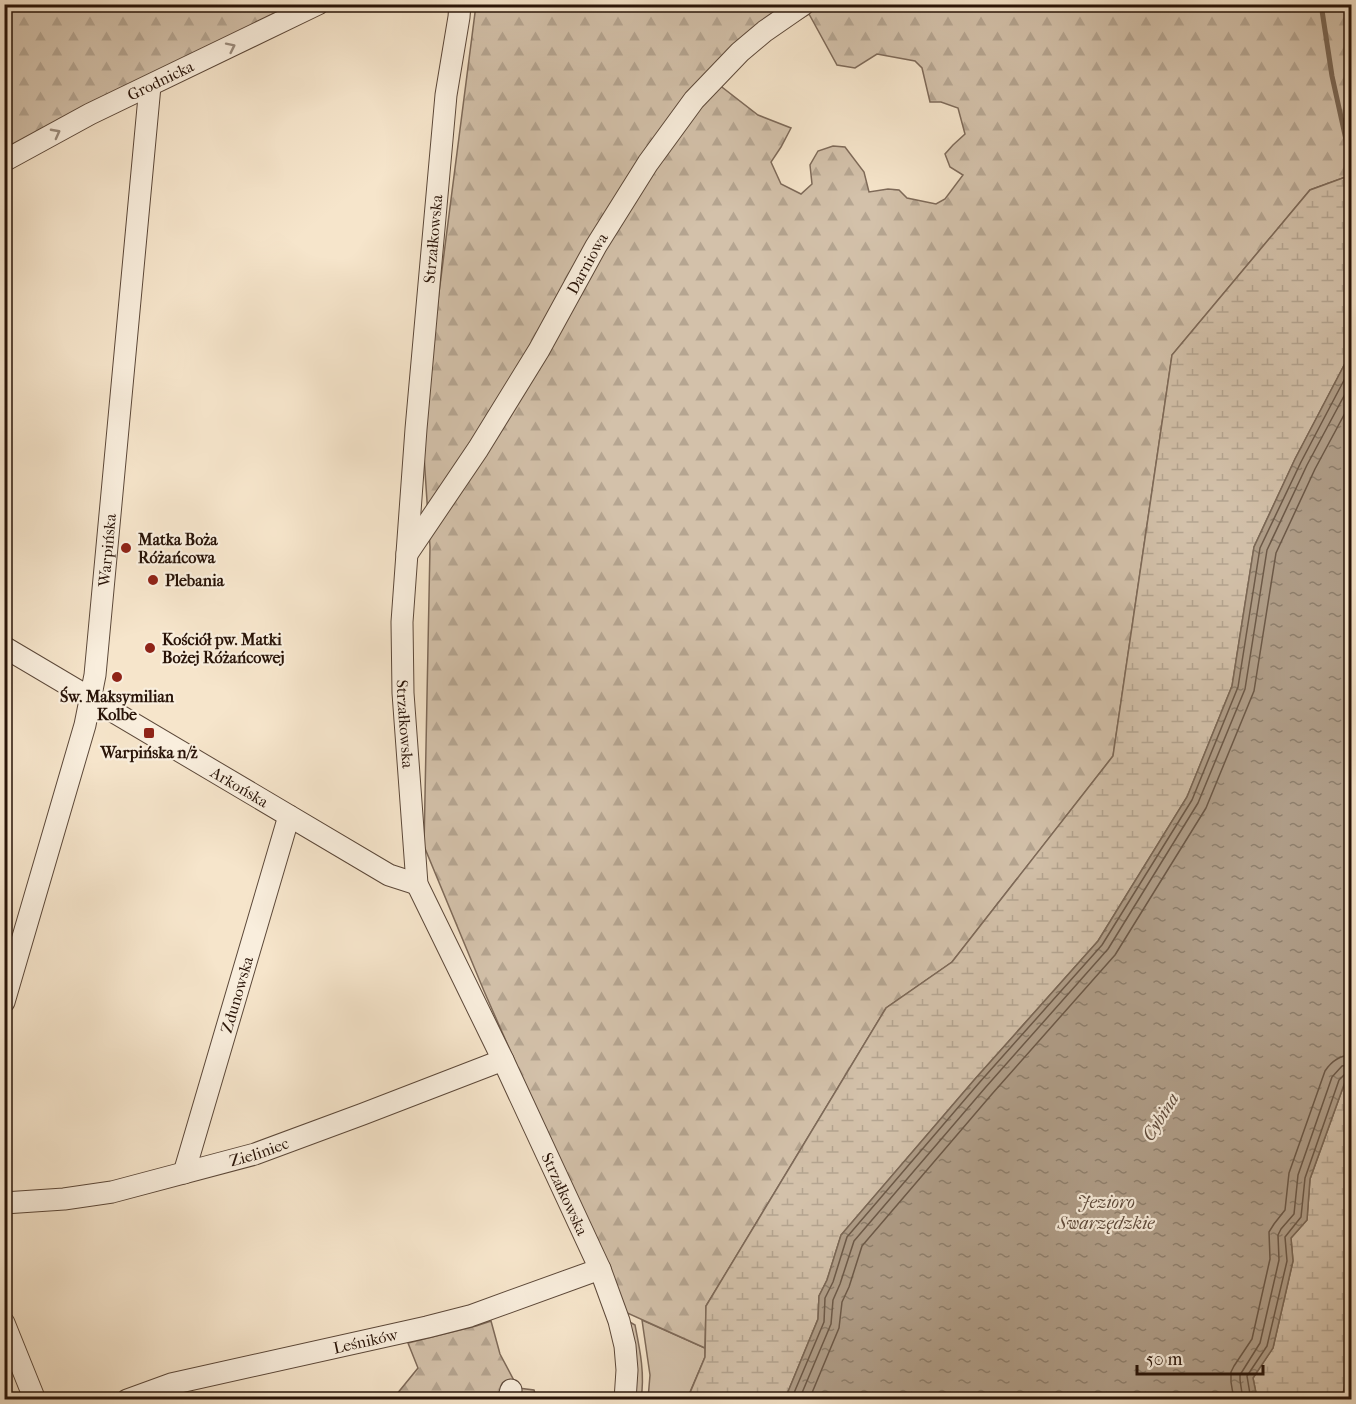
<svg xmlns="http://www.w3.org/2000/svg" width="1356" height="1404" viewBox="0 0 1356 1404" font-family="'IM FELL French Canon',serif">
<defs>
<pattern id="forest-firs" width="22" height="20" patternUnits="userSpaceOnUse" patternTransform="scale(1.5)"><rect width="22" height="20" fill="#d3c1aa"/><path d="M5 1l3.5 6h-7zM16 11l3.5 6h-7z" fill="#b5a591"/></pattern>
<pattern id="wetland-marsh" width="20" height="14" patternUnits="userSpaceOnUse" patternTransform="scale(1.5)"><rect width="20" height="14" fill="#d3c1aa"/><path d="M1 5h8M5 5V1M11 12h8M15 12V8" fill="none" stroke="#b5a591"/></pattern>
<pattern id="water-ripples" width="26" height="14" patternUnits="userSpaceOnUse" patternTransform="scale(1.5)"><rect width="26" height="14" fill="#b09e89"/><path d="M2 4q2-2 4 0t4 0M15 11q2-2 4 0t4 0" fill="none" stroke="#8f806e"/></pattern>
</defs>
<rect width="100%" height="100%" fill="#f6e5cb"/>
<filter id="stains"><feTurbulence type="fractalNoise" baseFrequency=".00333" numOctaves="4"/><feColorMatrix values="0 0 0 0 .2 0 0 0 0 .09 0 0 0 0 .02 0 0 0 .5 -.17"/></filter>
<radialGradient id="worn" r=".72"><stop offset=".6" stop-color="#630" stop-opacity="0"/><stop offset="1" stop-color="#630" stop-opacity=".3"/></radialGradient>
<g fill="#d3c1aa" stroke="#7e6a59" stroke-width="1.5">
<path d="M642,1320L705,1348V1357L687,1399H648L650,1375Z"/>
<path d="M628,1321L635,1325C640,1350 645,1374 641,1399H633Z"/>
</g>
<g fill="url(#forest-firs)" stroke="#7e6a59" stroke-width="1.5" fill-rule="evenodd">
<path d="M5,5H295L5,150Z"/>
<path d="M476,5H1351V175L1310,190L1172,355L1113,756L952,962L886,1008L706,1306L705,1348L625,1312L484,991L424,846L430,547L422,425ZM809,14L837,65L855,68L877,54L915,61L922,68L930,102H941L958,108L965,134L953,145L945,154L950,167L963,175L945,199L936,204L907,198L899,190L888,189L869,192L864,172L845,147L833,146L818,151L810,165L812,184L801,194L781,184L771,162L781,147L791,128L758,115L718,84L775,34Z"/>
<path d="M491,1321L500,1354L518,1388L534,1390L537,1399L392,1400L418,1368L408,1343L476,1326Z"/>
</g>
<g fill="url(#wetland-marsh)" stroke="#7e6a59" stroke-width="1.5">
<path d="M1351,175V352L1295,459L1254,547L1232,686L1187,797L1098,941L975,1079L841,1235L827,1280L819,1296L818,1319L785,1399L687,1400L705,1357L706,1306L886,1008L952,962L1113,756L1172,355L1310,190Z"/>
<path d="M1351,1075L1352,1347L1342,1399H1256L1257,1398L1253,1378L1273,1348L1293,1261L1291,1238L1307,1220L1310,1179L1345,1082Z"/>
</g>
<path fill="url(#water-ripples)" stroke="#7a6755" stroke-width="1.5" d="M1351,352V1075L1345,1082L1310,1179L1307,1220L1291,1238L1293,1261L1273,1348L1253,1378L1257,1398L1256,1400L785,1399L818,1319L819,1296L827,1280L841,1235L975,1079L1098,941L1187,797L1232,686L1254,547L1295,459Z"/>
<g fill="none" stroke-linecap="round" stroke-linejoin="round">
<g stroke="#6c5948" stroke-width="1.5">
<path d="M791,1400L824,1322L825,1298L833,1282L847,1237L979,1083L1102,945L1192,800L1238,687L1260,548L1301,462L1352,365"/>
<path d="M799,1400L831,1324L833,1300L840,1284L854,1241L985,1088L1108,949L1198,803L1245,689L1267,550L1307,465L1352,381"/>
<path d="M809,1400L839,1328L842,1302L849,1287L862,1246L992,1094L1115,955L1206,808L1254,691L1276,553L1315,469L1352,400"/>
<path d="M1234,1400L1231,1382V1372L1234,1366L1252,1339L1270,1259L1269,1232L1274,1224L1285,1210L1289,1173L1325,1071C1331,1062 1340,1055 1352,1055"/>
<path d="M1243,1400L1240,1380V1375L1260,1343L1279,1260L1278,1235L1281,1229L1294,1214L1298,1175L1332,1077L1342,1066L1352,1064"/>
<path d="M1251,1400L1247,1376L1267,1346L1287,1261L1285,1237L1301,1217L1305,1178L1339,1080L1346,1073L1352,1071"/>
</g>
<path stroke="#7a6755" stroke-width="5" d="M1321,4L1332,76L1352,167"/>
<g stroke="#5c4839" stroke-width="23">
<g id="minor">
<path id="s1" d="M460,4L459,17L446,95L416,429L402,622L403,693L417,884L503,1060L600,1269L619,1321L625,1346L627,1370L625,1400"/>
<path id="s2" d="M4,161L90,114L318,4"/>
<path id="s3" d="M407,554L478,449L539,350L596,246L648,163L694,100L740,52L765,31L804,4"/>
<path id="s4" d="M4,647L389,875L417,884"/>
<path id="s5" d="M4,1002L85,725L95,675L150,86"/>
<path id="s6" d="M184,1173L289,816"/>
<path id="s7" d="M4,1203L64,1199L112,1192L255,1154L363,1114L503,1060"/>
<path d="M4,1323L35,1400"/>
<path id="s8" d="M127,1400L171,1384L427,1327L470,1316L600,1269"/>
<path d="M508,1400L511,1390"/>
</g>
</g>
<use href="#minor" stroke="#f9eedd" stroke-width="21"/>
</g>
<defs><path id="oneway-chevron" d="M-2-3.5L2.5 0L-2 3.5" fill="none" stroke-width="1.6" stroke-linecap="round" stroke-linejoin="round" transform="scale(1.5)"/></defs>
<g stroke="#9b8c7d">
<use href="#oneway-chevron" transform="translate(231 47) rotate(-26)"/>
<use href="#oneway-chevron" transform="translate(56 133) rotate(-28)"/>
</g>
<g fill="#8f2418" stroke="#f9eedd" stroke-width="2">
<circle cx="126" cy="548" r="6"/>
<circle cx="153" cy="580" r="6"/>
<circle cx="150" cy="648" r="6"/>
<circle cx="117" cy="677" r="6"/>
<rect x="143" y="727" width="12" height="12" rx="3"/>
</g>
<g text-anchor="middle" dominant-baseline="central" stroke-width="4.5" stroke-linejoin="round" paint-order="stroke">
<g font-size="16" fill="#291408" stroke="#f9eedd">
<text stroke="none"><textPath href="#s2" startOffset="176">Grodnicka</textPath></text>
<text transform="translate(433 239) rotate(-85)">Strzałkowska</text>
<text stroke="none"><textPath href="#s3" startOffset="342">Darniowa</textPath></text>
<text stroke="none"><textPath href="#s5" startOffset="465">Warpińska</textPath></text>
<text stroke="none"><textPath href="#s1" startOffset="723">Strzałkowska</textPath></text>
<text stroke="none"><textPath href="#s4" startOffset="274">Arkońska</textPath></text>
<text stroke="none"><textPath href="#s6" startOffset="186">Zdunowska</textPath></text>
<text stroke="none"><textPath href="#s7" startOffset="261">Zieliniec</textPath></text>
<text stroke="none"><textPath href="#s1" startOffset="1227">Strzałkowska</textPath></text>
<text stroke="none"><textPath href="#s8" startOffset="246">Leśników</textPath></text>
</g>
<g font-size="16" font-weight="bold" fill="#291408" stroke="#f9eedd" text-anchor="start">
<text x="138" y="539">Matka Boża<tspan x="138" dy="18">Różańcowa</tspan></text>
<text x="165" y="580">Plebania</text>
<text x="162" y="639">Kościół pw. Matki<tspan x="162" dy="18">Bożej Różańcowej</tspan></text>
<text x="117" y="696" text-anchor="middle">Św. Maksymilian<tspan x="117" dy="18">Kolbe</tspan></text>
<text x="149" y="752" text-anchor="middle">Warpińska n/ż</text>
</g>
<g font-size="18" font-style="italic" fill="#5f4b3c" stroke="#f9eedd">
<text transform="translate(1161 1117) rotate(-58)">Cybina</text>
<text x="1106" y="1202">Jezioro<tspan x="1106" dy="21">Swarzędzkie</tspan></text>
</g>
</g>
<rect width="1356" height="1404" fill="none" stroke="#f6e5cb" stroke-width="24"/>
<rect x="6" y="6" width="1344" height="1392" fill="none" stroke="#291408" stroke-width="3"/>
<rect x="12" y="12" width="1332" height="1380" fill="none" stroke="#291408" stroke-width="1.5"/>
<path d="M1137 1365v9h126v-9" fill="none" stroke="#291408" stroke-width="3"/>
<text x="1146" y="1365" font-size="18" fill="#291408" stroke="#f9eedd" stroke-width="4.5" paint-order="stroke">50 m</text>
<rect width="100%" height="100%" filter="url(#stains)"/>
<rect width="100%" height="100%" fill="url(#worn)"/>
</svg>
